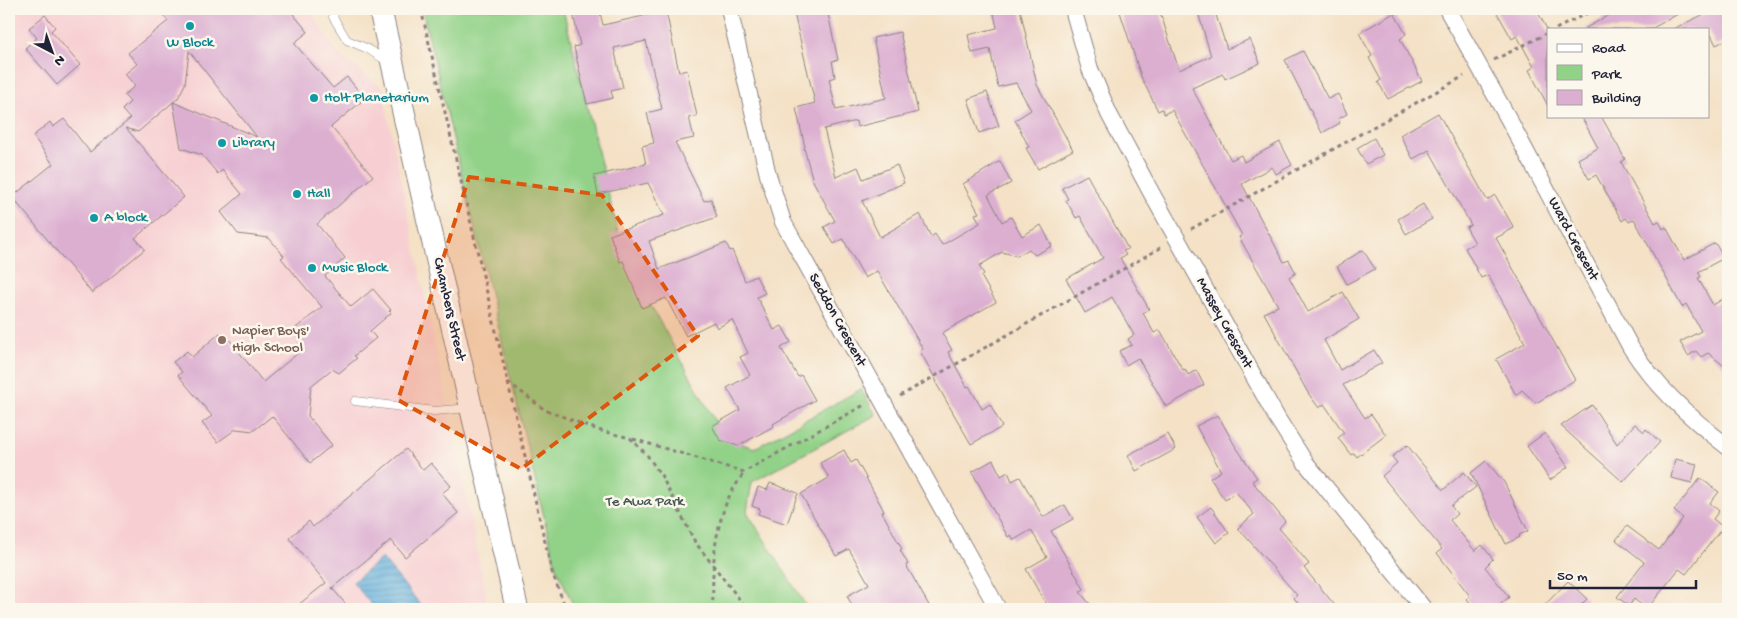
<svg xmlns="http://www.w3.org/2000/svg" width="1737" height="618" viewBox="0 0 1737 618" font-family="'Gochi Hand',sans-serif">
<defs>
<pattern id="water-rules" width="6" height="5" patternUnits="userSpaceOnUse" patternTransform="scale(1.25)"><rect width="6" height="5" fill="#64b0dd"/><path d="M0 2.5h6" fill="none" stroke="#528fb4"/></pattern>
</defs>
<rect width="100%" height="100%" fill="#fbf7ec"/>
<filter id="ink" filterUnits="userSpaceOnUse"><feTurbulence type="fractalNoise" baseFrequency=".02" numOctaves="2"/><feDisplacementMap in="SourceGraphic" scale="10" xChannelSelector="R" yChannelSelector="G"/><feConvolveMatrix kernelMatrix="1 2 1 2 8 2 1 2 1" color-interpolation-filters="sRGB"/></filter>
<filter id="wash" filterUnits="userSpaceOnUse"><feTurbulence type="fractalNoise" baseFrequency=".0096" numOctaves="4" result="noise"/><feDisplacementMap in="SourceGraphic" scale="20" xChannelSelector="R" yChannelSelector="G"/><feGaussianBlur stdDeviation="1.12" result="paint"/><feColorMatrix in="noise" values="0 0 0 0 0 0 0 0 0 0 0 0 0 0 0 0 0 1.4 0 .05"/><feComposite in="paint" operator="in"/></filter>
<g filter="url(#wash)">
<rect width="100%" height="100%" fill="#f4e1c6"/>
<path fill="#f7cfd2" d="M9,9H314L315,18L338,54L382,87L486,594V609H9Z"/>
<path fill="#92d288" stroke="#5a7a62" d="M422,9H563L624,257L725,439L755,448L861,389L876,415L752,482L747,512L808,609H575L556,567Z"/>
<path fill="url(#water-rules)" stroke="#43698c" d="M382,558L424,609H375L353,582Z"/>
<g id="blocks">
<g fill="#dcafd1">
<path d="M158,9H289L308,32L294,43L333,88L347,77L363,96L359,100L361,102L331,127L373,176L317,224L345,258L325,276L351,307L373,289L391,310L389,311L391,313L370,331L376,338L354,356L357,358L339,373L332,369L311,386L308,416L332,445L310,463L272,416L253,431L236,429L218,442L202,423L212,416L178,375L182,372L173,362L187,351L192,357L220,333L225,341L228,338L263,382L298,353L294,348L301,342L292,331L322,307L281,258L284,256L269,238L238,234L221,212L242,194L222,170L218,174L202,155L181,148L173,102L257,137L189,51L185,84L178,98L138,132L126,128L184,197L135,238L145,249L92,293L12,197L53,164L33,136L50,122L53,127L64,119L90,152L130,119L122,110L130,102L124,95L135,86L125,74L137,64L128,53L168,21Z"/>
<path d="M572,9H599L603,25L666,11L679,72L687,70L697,116L689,117L694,138L675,142L704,201L711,199L717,217L649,241L659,269L726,243L730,251L732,250L745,281L756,276L765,293L757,297L774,330L782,326L791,342L781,348L798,377L801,375L815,400L773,424L774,426L738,446L720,440L712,426L740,410L727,388L750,375L740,357L748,353L732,320L717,328L714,322L686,336L666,298L642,308L623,261L620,262L610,235L664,215L648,183L598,194L594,176L646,164L642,146L654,143L647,113L662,109L646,41L614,48L623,88L611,91L613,98L587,104L574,47L580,45Z"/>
<path d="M793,9H827L838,60L832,61L835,77L829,79L836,110L886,98L873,38L900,32L918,112L857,127L856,121L824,129L836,177L858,167L863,179L897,165L904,183L862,201L880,237L920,214L931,237L935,234L942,245L980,223L975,214L979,213L963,184L1000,161L1011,183L988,195L1002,222L1011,217L1022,236L1041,225L1052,246L1035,255L1029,249L1017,256L1002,252L979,266L984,274L981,276L996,302L942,333L952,350L948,352L967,387L969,386L982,409L990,404L1002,427L971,444L936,383L937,382L920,351L923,349L877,271L865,278L843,239L834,244L824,227L835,221L813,181L804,148L805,147L796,108L815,103Z"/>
<path d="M993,9H1020L1037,85L1073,150L1038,169L1026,148L1029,147L1015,120L1031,110L1016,83L998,87L990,49L972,53L968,35L997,28Z"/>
<path d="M1119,9H1159L1179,70L1211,56L1197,9H1214L1227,49L1250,39L1260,63L1225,79L1223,74L1192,88L1231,160L1241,155L1244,162L1280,142L1292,165L1276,174L1272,167L1242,184L1284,262L1289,260L1296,273L1289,277L1308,312L1343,292L1359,319L1324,340L1340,370L1374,350L1382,363L1343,385L1365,418L1371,414L1386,435L1357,457L1354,453L1351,455L1338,438L1344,433L1324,404L1319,408L1308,393L1264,313L1278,306L1239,237L1242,235L1172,110L1164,114L1162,109L1158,111L1142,79Z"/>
<path d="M1495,9H1536L1548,31V106L1529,70L1534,67L1517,36L1512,39Z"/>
<path d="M1620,9H1687L1651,29H1584Z"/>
<path d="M1715,9H1728V39L1716,45L1708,29H1673Z"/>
<path d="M1394,13L1406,34L1400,39L1422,81L1388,99L1378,82L1381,80L1369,58L1372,56L1359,33Z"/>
<path d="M45,15L55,27L51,31L80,65L57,85L25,48L37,38L29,28Z"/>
<path d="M1303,51L1328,99L1338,94L1347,114L1338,119L1340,123L1322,133L1285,60Z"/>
<path d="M987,92L999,126L979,133L968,99Z"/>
<path d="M1438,113L1487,200L1495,195L1514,228L1496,238L1575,380L1536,403L1522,390L1516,395L1496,359L1525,343L1488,275L1481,278L1465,248L1475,243L1466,227L1471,225L1429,150L1413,159L1400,135Z"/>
<path d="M1581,116H1601L1625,159L1621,162L1655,223L1659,221L1663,229L1666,227L1684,260L1715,243L1724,258L1698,272L1701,277L1698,278L1713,305L1728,296V369L1708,353L1701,357L1696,351L1688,356L1680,342L1701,331L1686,304L1682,307L1634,219L1629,222L1626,218L1622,221L1596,175L1589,179L1578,159L1598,148Z"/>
<path d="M1374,138L1383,155L1366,164L1357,148Z"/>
<path d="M1087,175L1128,249L1123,251L1126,255L1120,258L1149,309L1143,313L1154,333L1160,330L1183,370L1185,369L1188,375L1196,370L1204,385L1166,407L1138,358L1126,365L1119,351L1132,345L1128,339L1134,335L1112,297L1085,313L1066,279L1103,258L1080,216L1076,218L1066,200L1068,199L1062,188Z"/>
<path d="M1423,204L1432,219L1406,234L1398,219Z"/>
<path d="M1363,250L1375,269L1347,284L1337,266Z"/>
<path d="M1592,405L1617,444L1635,424L1644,432L1646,429L1660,442L1623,482L1561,426Z"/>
<path d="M1218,415L1234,444L1257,478L1252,481L1285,521L1279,528L1309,564L1304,568L1338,609H1303L1294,598L1297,595L1238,528L1254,514L1236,492L1225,500L1210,478L1221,471L1196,426Z"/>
<path d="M1545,433L1568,467L1550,480L1527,446Z"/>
<path d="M1168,434L1176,449L1136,471L1128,455Z"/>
<path d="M1407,445L1443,490L1464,472L1476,487L1451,506L1457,514L1450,520L1475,551L1482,545L1493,559L1485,567L1509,597L1495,609H1475L1467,599L1470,596L1437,553L1442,549L1382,476L1397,463L1392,457Z"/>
<path d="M406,449L423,470L431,463L451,486L442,493L458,513L405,557L391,540L332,588L350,609H293L326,583L289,538L309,521L313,527Z"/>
<path d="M844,450L851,463L856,460L864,474L884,511L882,512L902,549L900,550L908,564L906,565L931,609H854L847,596L869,584L849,549L836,556L801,494L829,478L820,463Z"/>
<path d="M1675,459L1697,464L1692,483L1671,478Z"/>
<path d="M993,460L1001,476L1008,472L1012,481L1020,477L1043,517L1065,505L1073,519L1051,531L1084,589L1080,592L1094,609H1051L1043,599L1026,569L1047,557L1031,530L1014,540L1011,535L1008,537L972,472Z"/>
<path d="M1486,461L1504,482L1528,531L1519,535L1520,537L1506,544L1471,473Z"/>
<path d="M1700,478L1719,492L1710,503L1719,511L1713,519L1723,527L1686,574L1679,569L1647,609L1634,599L1629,606L1617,597L1644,562L1616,540L1627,526L1659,550L1683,518L1674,511Z"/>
<path d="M770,483L798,493L787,524L758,514L760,509L752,506L758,487L767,490Z"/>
<path d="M1211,507L1229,533L1216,543L1197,517Z"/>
<path d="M1568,581L1587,599L1577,609H1541Z"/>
</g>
</g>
</g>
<g filter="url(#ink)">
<use href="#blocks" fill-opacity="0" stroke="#8b8280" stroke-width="1"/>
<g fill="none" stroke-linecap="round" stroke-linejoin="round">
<g stroke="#8b8280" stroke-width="9">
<g id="lane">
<path d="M335,9L333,17L347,40L368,49L387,61"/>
<path d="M355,401L434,411L470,408"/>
</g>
</g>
<g stroke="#8b8280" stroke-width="18">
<g id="street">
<path d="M729,9L768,175L783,222L998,609"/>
<path d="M1073,9L1090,69L1109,114L1152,194L1277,418L1305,462L1424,609"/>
<path d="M1447,9L1508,118L1631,348C1656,387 1691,419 1728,447"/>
<path d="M1728,609V608"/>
</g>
</g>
<g stroke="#8b8280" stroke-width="24">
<path id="secondary" d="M380,9L517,609"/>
</g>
<g stroke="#8b8280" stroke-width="3" stroke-dasharray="4 4" stroke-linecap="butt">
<path d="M421,9L552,572L566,609"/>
<path d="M1556,29L1595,9"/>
<path d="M1494,60L1548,33"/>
<path d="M1191,229L1464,76"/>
<path d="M508,382L545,410L598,430L630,438L647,455L661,475L695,542L747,609"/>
<path d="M900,396L1162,247"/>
<path d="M633,439L744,472L866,404"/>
<path d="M713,609C712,572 713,534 728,499C732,490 739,481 744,472"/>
</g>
<use href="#lane" stroke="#fff" stroke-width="8"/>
<use href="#street" stroke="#fff" stroke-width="16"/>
<use href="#secondary" stroke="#fff" stroke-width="22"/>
</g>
</g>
<path fill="#de560e" fill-opacity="0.2" stroke="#de560e" stroke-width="4" stroke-dasharray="10 6" stroke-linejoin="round" d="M469,177L602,195L698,336L521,469L398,400Z"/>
<g fill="#0f9aa8" stroke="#fbf7ec" stroke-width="2">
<circle cx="190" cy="26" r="5"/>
<circle cx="314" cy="98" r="5"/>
<circle cx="222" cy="143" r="5"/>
<circle cx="297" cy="194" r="5"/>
<circle cx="94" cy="218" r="5"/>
<circle cx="312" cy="268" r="5"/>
</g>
<circle fill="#8d6e63" stroke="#fbf7ec" stroke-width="2" cx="222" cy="340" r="5"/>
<g text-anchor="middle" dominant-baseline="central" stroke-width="5" stroke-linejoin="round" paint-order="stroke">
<g font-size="15" fill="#0d838f" stroke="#fbf7ec" text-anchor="start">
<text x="190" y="43" text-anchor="middle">W Block</text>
<text x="324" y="98">Holt Planetarium</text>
<text x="232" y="143">Library</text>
<text x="307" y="194">Hall</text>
<text x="104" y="218">A block</text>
<text x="322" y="268">Music Block</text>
</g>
<g font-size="15" fill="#22223b" stroke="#fbf7ec">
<text transform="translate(1573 239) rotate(62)">Ward Crescent</text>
<text transform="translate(449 309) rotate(77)">Chambers Street</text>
<text transform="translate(837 320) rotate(61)">Seddon Crescent</text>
<text transform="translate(1224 323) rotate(61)">Massey Crescent</text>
</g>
<g font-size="15" fill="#785e54" stroke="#fbf7ec" text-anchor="start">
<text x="232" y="331">Napier Boys'<tspan x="232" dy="17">High School</tspan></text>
</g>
<g font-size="15" fill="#445752" stroke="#fbf7ec">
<text x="645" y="502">Te Awa Park</text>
</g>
</g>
<rect width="1737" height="618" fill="none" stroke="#fbf7ec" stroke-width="30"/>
<rect x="1547" y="28" width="162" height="90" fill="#fbf7ec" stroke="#a4a2a5"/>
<rect x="1557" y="44" width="25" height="8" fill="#ffffff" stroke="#a4a2a5"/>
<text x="1592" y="52" font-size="15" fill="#22223b">Road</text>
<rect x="1557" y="65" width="25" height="15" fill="#92d288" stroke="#a4a2a5"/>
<text x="1592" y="78" font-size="15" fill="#22223b">Park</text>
<rect x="1557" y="90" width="25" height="15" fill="#dcafd1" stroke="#a4a2a5"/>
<text x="1592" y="102" font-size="15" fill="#22223b">Building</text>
<g transform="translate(52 52) rotate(139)" stroke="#fbf7ec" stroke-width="4" paint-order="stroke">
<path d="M0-4L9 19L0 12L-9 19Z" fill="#22223b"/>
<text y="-8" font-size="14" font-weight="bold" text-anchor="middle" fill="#22223b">N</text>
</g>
<path d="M1550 580v8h146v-8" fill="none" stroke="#22223b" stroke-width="2.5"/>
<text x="1557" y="580" font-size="15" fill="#22223b" stroke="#fbf7ec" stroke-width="4" paint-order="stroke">50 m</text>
</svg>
